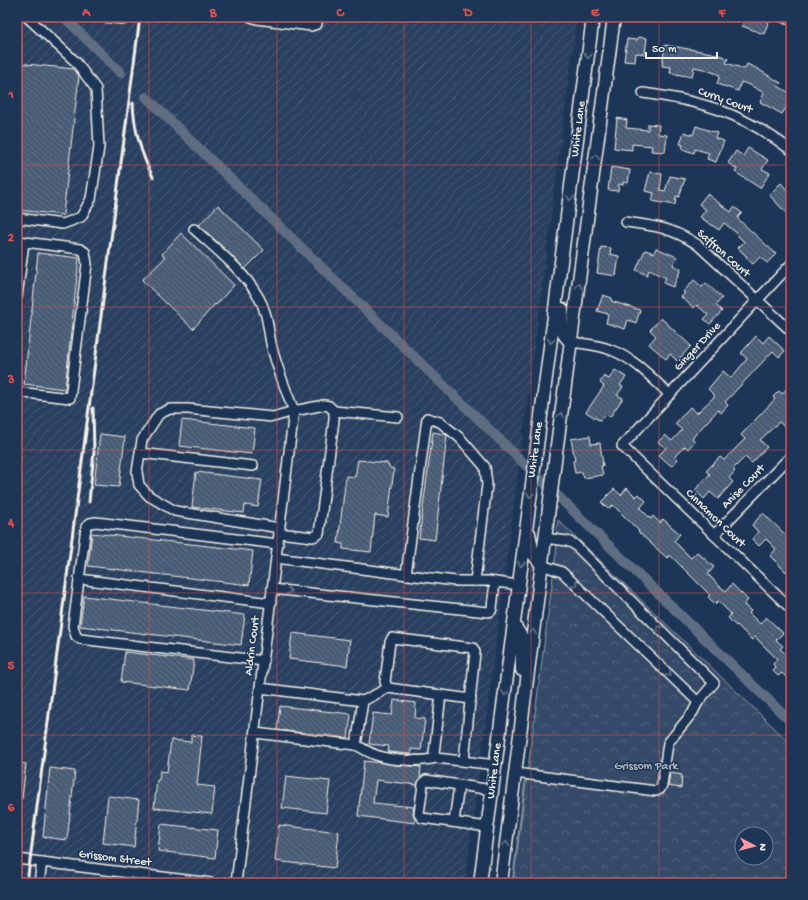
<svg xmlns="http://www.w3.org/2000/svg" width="808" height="900" viewBox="0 0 808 900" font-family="'Gochi Hand',sans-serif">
<defs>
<pattern id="industrial-furrows" width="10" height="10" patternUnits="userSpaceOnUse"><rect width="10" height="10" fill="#2a4060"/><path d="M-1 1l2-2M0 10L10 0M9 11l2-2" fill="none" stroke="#4a5c77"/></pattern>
<pattern id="forest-crowns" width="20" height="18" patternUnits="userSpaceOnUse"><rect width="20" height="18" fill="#354a67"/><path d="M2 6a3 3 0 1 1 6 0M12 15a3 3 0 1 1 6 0" fill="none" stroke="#53657d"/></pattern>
<pattern id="building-back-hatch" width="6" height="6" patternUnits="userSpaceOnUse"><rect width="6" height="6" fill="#485b74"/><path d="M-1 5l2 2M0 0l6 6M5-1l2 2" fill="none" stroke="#637388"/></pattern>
</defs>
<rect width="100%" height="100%" fill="#1d3557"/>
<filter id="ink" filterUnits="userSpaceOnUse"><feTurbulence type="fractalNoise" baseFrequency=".025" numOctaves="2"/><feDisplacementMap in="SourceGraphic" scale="8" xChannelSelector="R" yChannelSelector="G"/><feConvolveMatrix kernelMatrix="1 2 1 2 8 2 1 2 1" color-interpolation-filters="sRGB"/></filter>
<g filter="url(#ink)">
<path fill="url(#industrial-furrows)" d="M17,17H577L465,883H17Z"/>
<path fill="#354a67" stroke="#949ea8" d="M525,779H531L517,883H512Z"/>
<path fill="url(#forest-crowns)" stroke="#949ea8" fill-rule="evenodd" d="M558,520L791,744V883H513L558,538H556ZM742,834H766V858H742Z"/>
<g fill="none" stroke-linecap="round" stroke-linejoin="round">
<g stroke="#5e6d82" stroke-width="10">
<path d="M64,17L121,73"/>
<path d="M146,97L791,722"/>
</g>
</g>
<g fill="url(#building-back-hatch)" stroke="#f4f1e8">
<path d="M99,17H127L126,25L98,22Z"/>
<path d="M746,17H791V26L770,18L764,34L742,26Z"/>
<path d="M638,37L647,38L645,54L636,53L635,62L624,61L627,39L637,40Z"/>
<path d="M665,45L712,53L728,58L726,63L745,69L747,64L756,68L781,83L778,86L791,94V109L787,106L782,114L760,102L764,93L750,85L741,82L738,91L717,84L720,75L704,69L694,67L692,77L670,73L671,67L662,66Z"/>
<path d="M17,63L74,69L79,76L63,215L17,210Z"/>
<path d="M617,118L627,120L626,128L648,130V124L659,125L658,134L667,135L665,152L651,151L652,146L632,144V150L614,148Z"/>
<path d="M696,126L717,133L715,138L724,141L716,162L707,159L709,153L695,149L694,153L682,149L683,145L680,144L684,132L693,135Z"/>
<path d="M748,148L768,160L762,169L770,173L760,188L735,172L737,169L728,163L736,151L743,156Z"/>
<path d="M611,167L630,170L628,183L623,182V185L619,184L618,191L608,190Z"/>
<path d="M650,172L662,174L660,190L665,191L670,176L685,179L679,197L676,196L675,205L652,201L654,193L645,191Z"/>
<path d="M781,183L787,190L791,187V218L769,195Z"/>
<path d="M707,194L731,212L734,207L742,213L738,217V219L776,254L767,263L760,257L753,264L746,258L747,257L738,248L744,242L737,235L738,234L724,223L719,230L700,217L706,210L699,204Z"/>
<path d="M218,205L264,250L245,269L199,225Z"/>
<path d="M181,233L234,285L216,305L215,304L193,329L142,280L165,258L162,254Z"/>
<path d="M601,247L611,248L610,254L619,256L616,276L597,273Z"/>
<path d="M656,248L677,257L673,265L681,269L673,287L663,283L666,278L649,270L647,275L636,270L645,250L654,253Z"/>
<path d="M38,253L79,258L65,389L24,384Z"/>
<path d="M694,280L702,287L706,283L722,298L716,305L722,311L710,324L704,319L708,315L697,305L694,308L681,297L685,293L683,292Z"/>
<path d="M603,295L612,298L611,301L640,310L636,323L628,320L625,329L606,323L608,314L597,311Z"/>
<path d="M661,318L691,346L677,361L670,354L666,359L649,344L656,336L650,330Z"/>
<path d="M756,336L763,343L769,336L785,351L779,357L773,351L725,402L728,405L721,413L718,410L692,438L695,441L688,449L685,446L675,456L678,459L672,466L669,464L659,455L666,448L658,442L665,435L672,441L682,430L675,424L690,407L697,413L715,396L708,389L723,371L731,378L747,359L741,353Z"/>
<path d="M615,370L626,377L620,385L623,387L617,395L623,398L610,417L606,414L600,420L597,419L586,412L604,386L600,383L604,376L609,379Z"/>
<path d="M791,384V423L786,428L779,422L760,440L767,447L752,463L745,457L733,469L735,471L729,478L733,482L718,499L710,492L704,499L695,490L710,474L706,471L720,457L724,460L745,439L741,435L775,399L773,397L779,391L782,394Z"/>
<path d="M182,420L255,428L252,454L179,446Z"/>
<path d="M433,432L447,435L435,540L419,538Z"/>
<path d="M100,434L125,437L119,487L94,485Z"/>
<path d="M590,436L591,444L600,443L603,466H601L603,475L584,478L582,472L575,473L573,461L575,460L571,439Z"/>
<path d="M358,460L387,463L390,468L394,469L388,517L375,515L371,552L343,549V544L338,543L346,476L355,477Z"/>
<path d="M196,472L262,480L258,507L245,505L244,513L192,507Z"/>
<path d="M627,488L636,497L639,494L646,501L640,508L651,519L653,516L660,523L663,519L680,534L674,541L691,558L697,552L714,567L708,574L718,585L726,591L732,584L748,600L744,605L751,611L749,613L760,624L766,617L783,633L776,640L783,646L780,649L791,659V682L782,673L778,676L772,670L775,667L773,664L777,659L755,637L752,640L737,625L736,626L728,618L731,614L718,601L715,604L708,597L710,595L670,555L667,558L638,532L639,531L613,505L608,509L601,502L614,489L621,495Z"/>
<path d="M763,513L791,540V567L786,572L770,556L776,549L766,539L759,546L752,539L758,532L752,525Z"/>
<path d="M92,533L253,551L249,585L88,566Z"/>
<path d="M84,596L245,615L241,645L80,626Z"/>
<path d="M292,633L350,640L347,666L289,659Z"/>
<path d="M125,652L194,660L190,690L121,682Z"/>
<path d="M394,700L416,703L415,718L425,719L421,750L411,749V754L388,752L389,746L369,744L373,713L392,715Z"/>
<path d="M280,706L351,714L348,738L277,730Z"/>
<path d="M191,735L202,736L197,785L215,787L212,814L154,808L157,780H159L160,771L167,772L171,740L191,742Z"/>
<path d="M364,761L421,767L420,779L417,785L376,780L373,803L414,807L413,813L415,819V823L358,816Z"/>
<path d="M17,763L26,764L22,799H17Z"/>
<path d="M50,768L75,771L67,840L43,837Z"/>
<path d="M670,773L682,775L681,788L668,786Z"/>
<path d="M286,776L330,781L326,813L282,808Z"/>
<path d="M108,796L139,800L134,847L103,843Z"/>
<path d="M161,824L218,830L215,858L158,851Z"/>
<path d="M279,825L339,832L335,868L275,861Z"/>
</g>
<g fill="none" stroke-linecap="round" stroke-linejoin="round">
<g stroke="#f4f1e8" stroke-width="12">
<g id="minor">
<path d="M251,17L257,19L311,26L317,24L318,17"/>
<path d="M643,93C703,101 742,113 791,150"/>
<path d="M17,218L63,224L81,217L91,199L99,147L96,89L76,62L27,17"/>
<path d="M626,222C655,226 673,228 698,245L791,331"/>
<path d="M194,229C217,250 244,271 259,298C268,313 268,331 272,348C278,370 286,391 294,411L236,883"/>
<path d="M17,241L80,249L85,252L87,264L70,398L17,392"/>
<path d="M791,264L622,446L791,609"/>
<path d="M17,297L24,242"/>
<path d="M571,342C585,344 599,345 611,350C635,359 652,378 670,395"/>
<path d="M334,411L398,417"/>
<path d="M140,453L253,466"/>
<path d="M279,533L313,537L319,534L334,420V411L329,406L324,405L294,411L273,417L188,409H170L159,414L142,440L137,472L139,485L149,496L175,511L280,528"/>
<path d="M714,535L791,456"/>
<path d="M276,558L455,581H488L519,585"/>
<path d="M542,565L562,572L698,702L714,683L574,544L567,541L545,538"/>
<path d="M406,575L427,418L440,422L460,438L485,467L487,485L475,581"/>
<path d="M79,579L271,603"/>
<path d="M272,589L488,612L491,611L492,608L495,582"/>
<path d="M264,661L80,639L76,636L73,626L86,527L90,523L96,522L278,544"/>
<path d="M260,688L363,701"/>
<path d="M388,688L363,701L356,745C364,749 371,754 379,756C394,761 422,762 436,758"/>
<path d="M441,695L471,699"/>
<path d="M255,733L356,745"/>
<path d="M464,761L475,652L473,648L392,638L390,642L385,682L388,688L441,695L434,753L436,758L496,765"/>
<path d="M515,773L656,791L660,789L662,785L668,743L693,712L698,702"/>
<path d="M454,822L459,785"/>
<path d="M488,827L422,818L419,814L423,784L426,780L492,790"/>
<path d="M17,859L211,883"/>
<path d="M39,883L42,862"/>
</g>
</g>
<g stroke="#f4f1e8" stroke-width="15">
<g id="major">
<path d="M562,309C562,326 558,331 571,342"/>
<path d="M529,533L533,554L542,565"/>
<path d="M514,625L522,638V670"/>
<path d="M480,883L593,17"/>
<path d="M501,883L556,453L614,17"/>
</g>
</g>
<use href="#minor" stroke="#1d3557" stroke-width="9"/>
<use href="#major" stroke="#1d3557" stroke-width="12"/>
<g stroke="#f4f1e8" stroke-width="3">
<path d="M133,103C134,129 141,154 153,177"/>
<path d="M89,502L94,452L93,408"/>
<path d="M27,883L140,17"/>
</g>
</g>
<defs><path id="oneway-chevron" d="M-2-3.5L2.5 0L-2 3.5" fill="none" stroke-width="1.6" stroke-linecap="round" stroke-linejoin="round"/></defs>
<g stroke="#68778a">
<use href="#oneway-chevron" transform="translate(588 56) rotate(97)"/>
<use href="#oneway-chevron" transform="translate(596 157) rotate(-83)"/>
<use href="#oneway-chevron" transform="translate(570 198) rotate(97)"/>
<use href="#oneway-chevron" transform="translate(579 286) rotate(-83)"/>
<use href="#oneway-chevron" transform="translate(551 341) rotate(98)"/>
<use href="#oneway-chevron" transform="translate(561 415) rotate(-82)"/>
<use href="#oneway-chevron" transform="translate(530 495) rotate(97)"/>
<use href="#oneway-chevron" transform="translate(521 564) rotate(97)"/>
<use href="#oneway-chevron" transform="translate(575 584) rotate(44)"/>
<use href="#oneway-chevron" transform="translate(289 591) rotate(7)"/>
<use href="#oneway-chevron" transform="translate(659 628) rotate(-135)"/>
<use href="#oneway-chevron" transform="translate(533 632) rotate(-83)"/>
<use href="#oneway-chevron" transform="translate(669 674) rotate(44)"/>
<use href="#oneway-chevron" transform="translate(505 693) rotate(97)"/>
<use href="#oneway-chevron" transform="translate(506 844) rotate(-83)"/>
</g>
</g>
<path fill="none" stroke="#dc504e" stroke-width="1" stroke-opacity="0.55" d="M149,17V883M277,17V883M404,17V883M531,17V883M659,17V883M17,165H791M17,307H791M17,450H791M17,593H791M17,735H791"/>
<g text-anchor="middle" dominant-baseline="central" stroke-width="3" stroke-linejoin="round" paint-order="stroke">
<g font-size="12" fill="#f4f1e8" stroke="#1d3557">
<text transform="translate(725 101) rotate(20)">Curry Court</text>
<text transform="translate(579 129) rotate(-83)">White Lane</text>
<text transform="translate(723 254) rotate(41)">Saffron Court</text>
<text transform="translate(698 347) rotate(-47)">Ginger Drive</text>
<text transform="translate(536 450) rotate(-82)">White Lane</text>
<text transform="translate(744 487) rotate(-46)">Anise Court</text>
<text transform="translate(715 519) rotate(44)">Cinnamon Court</text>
<text transform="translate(253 646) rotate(-83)">Aldrin Court</text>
<text transform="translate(495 771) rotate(-83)">White Lane</text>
<text transform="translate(115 859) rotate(7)">Grissom Street</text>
</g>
<g font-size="12" fill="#bbbfc1" stroke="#1d3557">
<text x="646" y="767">Grissom Park</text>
</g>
</g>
<rect width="808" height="900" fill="none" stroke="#1d3557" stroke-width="44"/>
<g transform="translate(754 846) rotate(97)"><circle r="19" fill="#1d3557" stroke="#738091"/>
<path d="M0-3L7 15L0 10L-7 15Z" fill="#ff9aa2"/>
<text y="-6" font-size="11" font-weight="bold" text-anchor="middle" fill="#f4f1e8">N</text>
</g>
<path d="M646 52v6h71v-6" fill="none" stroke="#f4f1e8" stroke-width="2"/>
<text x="652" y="52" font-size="12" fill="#f4f1e8" stroke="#1d3557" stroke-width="3" paint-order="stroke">50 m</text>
<rect x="22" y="22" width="764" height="856" fill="none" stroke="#dc504e" stroke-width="1.5"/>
<g font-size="13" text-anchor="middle" font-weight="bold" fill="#dc504e">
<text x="86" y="16">A</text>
<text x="213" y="16">B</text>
<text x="340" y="16">C</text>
<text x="468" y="16">D</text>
<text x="595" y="16">E</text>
<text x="722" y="16">F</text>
<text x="11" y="98">1</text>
<text x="11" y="241">2</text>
<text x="11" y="383">3</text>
<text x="11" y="526">4</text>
<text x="11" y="669">5</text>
<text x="11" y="811">6</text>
</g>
</svg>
